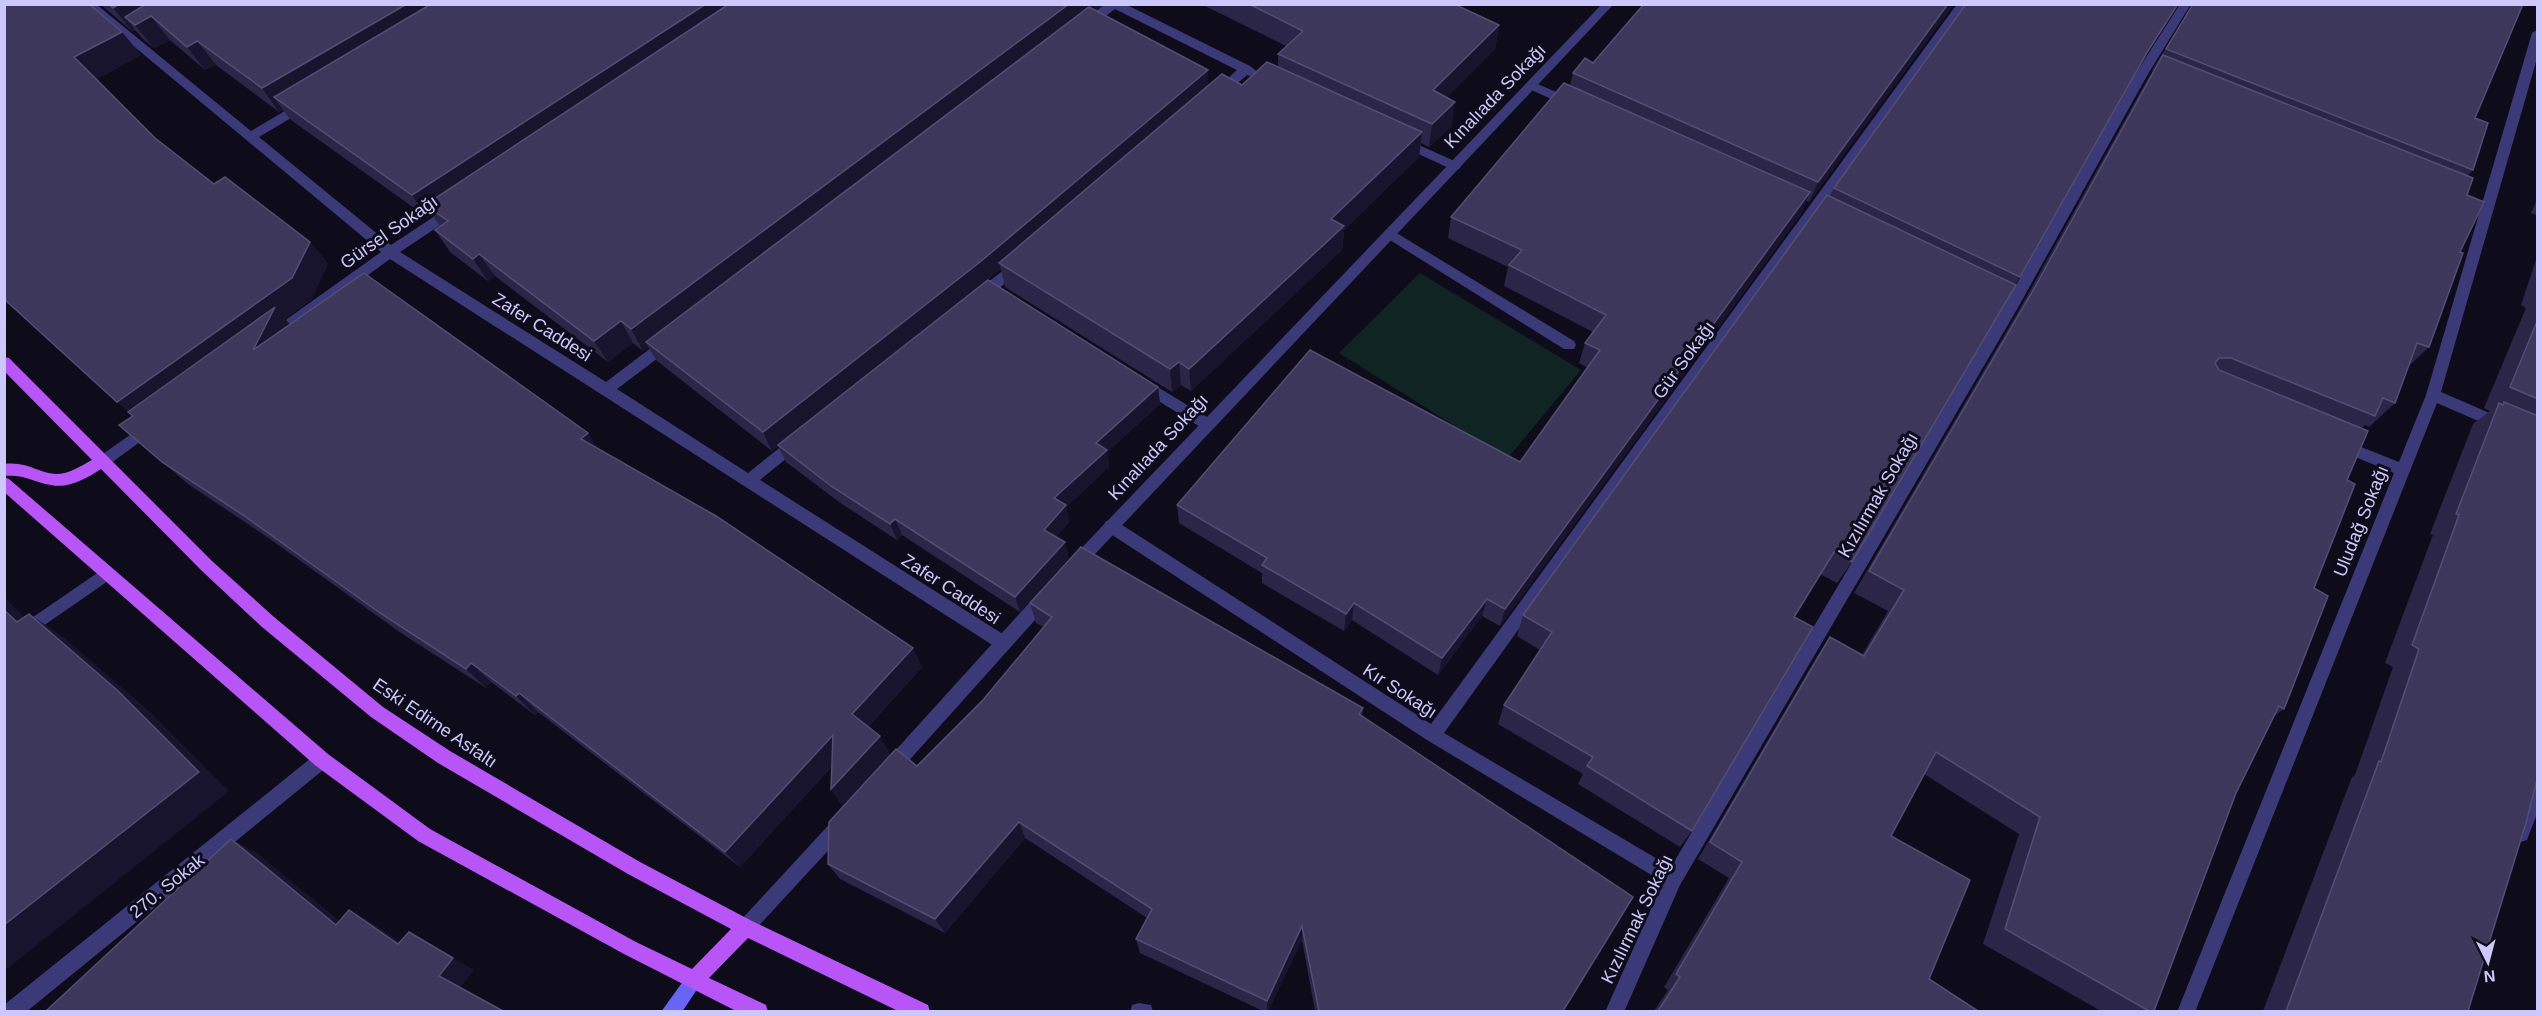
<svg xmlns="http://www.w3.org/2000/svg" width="2542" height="1016" viewBox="0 0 2542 1016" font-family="Helvetica,sans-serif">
<rect width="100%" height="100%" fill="#0e0c1a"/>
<path fill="#0f2423" d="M1420,273L1581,370L1507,459L1339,353Z"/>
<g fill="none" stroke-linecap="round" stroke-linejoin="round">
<path fill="#3b3977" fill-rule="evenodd" d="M1139,1003L1151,1005L1153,1012H1130L1132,1005Z"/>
<g fill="#3b3977" fill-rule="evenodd">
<path d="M83,4H96L251,131L300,102H308V108L259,137L391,245L447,208H457L458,211L457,214L400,252L606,382L664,338H674L676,342L674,346L617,389L748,473L793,437H803L805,441L803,445L760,480L1009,638L1011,643L1009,648L1003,650L997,648L390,259L297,327H287L285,323L287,319L381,252Z"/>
<path d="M1105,4H1125L1250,66L1259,73L1253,77L1247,75L1223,96H1215V90L1237,70L1115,9L1089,29H1081V23Z"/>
<path d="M1957,4H1968L1444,733L1671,867L2006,303L2136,73L2180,4H2191L2148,74L2016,311L1680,885L1624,1012H1605L1663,882L1427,740L1106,531L1103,526L1106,521L1111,520L1116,521L1431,724Z"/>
<path d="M2538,29V55L2441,392L2538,434V447L2437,403L2195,1012H2177L2394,473L2336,449L2334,445L2336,441L2341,439L2399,462L2426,395L2532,33Z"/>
<path d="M1533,82L1575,100L1577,103L1575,106H1567L1529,89V83Z"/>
<path d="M1403,138L1459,163L1461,166L1459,169H1451L1399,145L1397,142Z"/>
<path d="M1390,229L1574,341L1576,345L1574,349H1564L1385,237L1383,234L1385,231Z"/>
<path d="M1018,259L1025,264L1023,268L984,301H974L972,297L974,293Z"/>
<path d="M1141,377L1212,420L1214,424L1212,428H1202L1136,387L1134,383L1136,379Z"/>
<path d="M150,421L155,423L157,427L155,431L107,466H97L95,462L97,458Z"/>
<path d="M106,567L111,569L114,574L111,579L4,653V637Z"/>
<path d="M322,752L328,754L330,760L328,766L26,1012H4V1005L316,754Z"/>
<path d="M2538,777V811L2527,840L2521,842L2515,840L2512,834L2532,779Z"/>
</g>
<g fill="#3b3977" fill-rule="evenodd">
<path d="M1602,4H1614L1080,570L1075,572L1070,570L1067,565L1070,560Z"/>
<path d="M1046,589L1052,591L1054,596L1052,601L896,775L890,777L884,775L882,769L884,763L1040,591Z"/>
<path d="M842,815L848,817L851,823L848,829L752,933L746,936L740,933L737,927L740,921L836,817Z"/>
</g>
<path fill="#6764f6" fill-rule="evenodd" d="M695,970L701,973L704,979L682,1012H661L689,973Z"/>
<path fill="#b855f6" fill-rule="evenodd" d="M4,357L9,358L212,561L274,617L383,707L450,751L640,862L752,921L928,1005L930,1012H900L748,938L709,978L766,1005L768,1012H738L624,954L418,841L316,766L4,492V477L9,479L328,754L430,829L636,942L692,969L731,929L628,874L438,763L371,717L262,627L202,571L101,469C87,478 69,489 51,485C33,482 25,474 4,476V464C28,461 37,473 56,474C69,474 81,466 92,460L4,371Z"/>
</g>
<g fill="#2b2548">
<path d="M4,4L122,32L141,55L97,79L155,138L214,184L310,242L328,264L311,300L285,319L290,324L599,449L922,667L868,727L890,754L842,806L832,766L740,867L538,712L535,715L491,682L486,688L401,633L267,537L188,484L119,425L133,416L4,299Z"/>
<path d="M100,4H1104L1095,11L1208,70V85H1242L1278,66V54L1286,46L1201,4H1454L1499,25L1495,49L1446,98L1452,126L1429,147L1421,143L1419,157L1344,230L1342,250L1191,391L1181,385L1172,392L1005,287L1001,269L985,282L1158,387L1160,404L1107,452L1109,467L1066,507L1069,522L1056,537L1069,558L1020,612L902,535L897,540L839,502L786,462L778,446L772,451L657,361L648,347L643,351L633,343L608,362L495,276L488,281L450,252L435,230L440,226L432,215L428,218L291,120L283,110L279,112L216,65L205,70L170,40L154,48L144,40L135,30L132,31Z"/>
<path d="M1644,4H1954L1809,202L1806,201L1801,214L1500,626L1482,616L1438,675L1352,620L1344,631L1262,583V573L1179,523L1177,505L1520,462L1588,368L1579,363L1585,343L1593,332L1504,286L1508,267L1448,238L1451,217L1570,86L1573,73L1593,63Z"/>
<path d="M2193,4H2523L2475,118L2473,170L2467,176V195L2460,252L2429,347L2408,367L2395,403L2369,427L2365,425L2362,428L2314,588L2284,709L2274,716L2236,793L2154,1011H2101L1983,944L2019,834L1924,774L1891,836L1929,979L1978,1011H1654L1668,990L1664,987L1729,878L1698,859L1816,658L1830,637L1862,655L1888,611L1854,593L2018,312L2146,82L2153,70H2152Z"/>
<path d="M2145,55L2020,277L1852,562L1837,583L1820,574L1794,617L1692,831L1680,847L1578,784L1583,774L1498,724L1504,705L1540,650L1517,636L1523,615L1830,196L1834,188Z"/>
<path d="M2538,197V216L2531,213Z"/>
<path d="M2538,254V776L2468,1011H2263L2352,777L2355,775L2393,667L2385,663L2433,535L2430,534L2473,424L2490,411L2484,408L2526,308L2521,305Z"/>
<path d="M1030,603L1363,708L1362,716L1563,1011H1315L1302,940L1268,1011H1263L1140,953L1136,939L1147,918L1025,838L945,933L840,879L828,864L917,766L983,700L1044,627L1036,623Z"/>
</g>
<g fill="#18142d">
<path d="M119,4H182L151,16L170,40L154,48L135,25L125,17L135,30L132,31L113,8Z"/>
<path d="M407,4H462L274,97L283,110L279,112L262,88Z"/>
<path d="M706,4H751L425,205L432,215L428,218L412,195Z"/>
<path d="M1069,4H1104L650,346L646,342L648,347L643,351L631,329Z"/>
<path d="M1948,4H1954L1809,202L1818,182Z"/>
<path d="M1499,25L1495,49L1430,114L1433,90Z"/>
<path d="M122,32L141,55L95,80L74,57Z"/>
<path d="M197,41L216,65L205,70L187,47Z"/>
<path d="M1208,70L1209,91L999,263L1001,269L985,282L772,451L763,432Z"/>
<path d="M1455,102L1452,126L1429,147L1432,124Z"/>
<path d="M1422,132L1419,157L1344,230L1342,250L1191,391L1189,369L1331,219Z"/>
<path d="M1810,192L1801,214L1500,626L1505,609Z"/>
<path d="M310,242L328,264L311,300L285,319L296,331L141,423L117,402Z"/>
<path d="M479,254L495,276L488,281L473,259Z"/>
<path d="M621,321L633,343L608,362L594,341Z"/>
<path d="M1179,362L1181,385L1172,392L1170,369Z"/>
<path d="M1158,387L1160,404L1107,452L1109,467L1066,507L1069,522L1048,546L1044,530L1054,498L1096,443Z"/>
<path d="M588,433L603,456L581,439Z"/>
<path d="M895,519L902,535L897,540L890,524Z"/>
<path d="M1065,542L1069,558L1020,612L1015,597Z"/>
<path d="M4,597L26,619L4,634Z"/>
<path d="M1487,599L1482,616L1438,675L1442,658Z"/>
<path d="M1354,603L1352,620L1344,631L1346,614Z"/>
<path d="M29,614L62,636L149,711L229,791L4,971V925Z"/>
<path d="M913,648L922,667L863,732L852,714Z"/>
<path d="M471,663L491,682L486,688L466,669Z"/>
<path d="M519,693L538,712L535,715L516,696Z"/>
<path d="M833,735L844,752L740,867L725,852Z"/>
<path d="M880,736L890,754L842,806L831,789Z"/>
<path d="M1019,822L1025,838L945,933L935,919Z"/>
<path d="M231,839L257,853L359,937L336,925Z"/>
<path d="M349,910L372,923L421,956L398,944Z"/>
<path d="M1302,926V940L1268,1011H1267V1001Z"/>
<path d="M409,932L474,970L460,988L439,976Z"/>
</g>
<g fill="#3d375b" stroke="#534e74" stroke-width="1.5">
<path d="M4,4H89L122,32L74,57L155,138L214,184L225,177L310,242L292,278L117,402L4,299Z"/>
<path d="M109,4H119L113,8Z"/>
<path d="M146,4H407L262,88L197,41L187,47L151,16L135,25L125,17Z"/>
<path d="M431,4H706L412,195L274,97Z"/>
<path d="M729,4H1069L631,329L621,321L594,341L479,254L473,259L435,230L448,221L425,205Z"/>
<path d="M1249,4H1454L1499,25L1433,90L1455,102L1432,124L1278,54L1303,31Z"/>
<path d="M1644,4H1948L1818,182L1573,73L1585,58L1593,63Z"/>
<path d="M1966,4H2178L2148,51L2020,277L1834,188Z"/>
<path d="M2193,4H2523L2475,118L2488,123L2473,170L2166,49Z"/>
<path d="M1089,7L1208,70L980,262L763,432L646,342Z"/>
<path d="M2163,55L2473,178L2467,195L2484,202L2460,252L2463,253L2429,347L2417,343L2395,403L2383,398L2375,416L2231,358H2219L2215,363L2219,370L2368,431L2347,480L2355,484L2314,588L2328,596L2284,709L2279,706L2236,793L2154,1011H2149L2005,929L2040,817L1936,752L1891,836L1970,880L1929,979L1978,1011H1658L1680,977L1676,974L1742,862L1710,842L1830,637L1864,656L1904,590L1869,571L2035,287Z"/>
<path d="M1267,62L1422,132L1331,219L1344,226L1189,369L1179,362L1170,369L999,263L1222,74L1242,85Z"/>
<path d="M1564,83L1810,192L1505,609L1487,599L1442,658L1354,603L1346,614L1262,565L1267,558L1177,505L1310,350L1520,462L1600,350L1585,343L1606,315L1509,265L1522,250L1451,217Z"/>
<path d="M1827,195L2016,285L1852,562L1834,552L1794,617L1813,627L1692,831L1587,766L1593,757L1504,705L1552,632L1523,615Z"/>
<path d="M364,273L588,433L581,439L716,516L913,648L852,714L880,736L831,789L833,735L725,852L519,693L516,696L471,663L466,669L380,613L243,515L162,462L119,425L133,416L128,412L275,307L253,350Z"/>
<path d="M988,280L1158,387L1096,443L1107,450L1054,498L1066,505L1044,530L1065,542L1015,597L895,519L890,524L831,486L778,445Z"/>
<path d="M2538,319V399L2510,387Z"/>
<path d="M2504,402L2538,416V776L2526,823L2468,1011H2286L2379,761L2381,762L2419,649L2412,645L2459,515L2456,514L2499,403L2503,405Z"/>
<path d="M1081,547L1363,708L1359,714L1633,897L1563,1011H1319L1302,926L1267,1001L1136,939L1152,909L1019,822L935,919L828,864L829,822L896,749L917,766L983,700L1052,617L1030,603Z"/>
<path d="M4,610L17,622L29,614L117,690L199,772L4,925Z"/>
<path d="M231,839L336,925L349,910L398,944L409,932L453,958L439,976L503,1011H46Z"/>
</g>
<g text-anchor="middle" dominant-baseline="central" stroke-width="6" stroke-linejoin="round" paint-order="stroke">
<g font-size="18" fill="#cdc8fc" stroke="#0e0c1a">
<text transform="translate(1495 96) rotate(-46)">Kınalıada Sokağı</text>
<text transform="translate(389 232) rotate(-35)">Gürsel Sokağı</text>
<text transform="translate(542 327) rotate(32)">Zafer Caddesi</text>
<text transform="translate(1684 360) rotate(-54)">Gür Sokağı</text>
<text transform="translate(1158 447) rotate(-47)">Kınalıada Sokağı</text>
<text transform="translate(1878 495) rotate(-60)">Kızılırmak Sokağı</text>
<text transform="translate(2361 521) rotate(-68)">Uludağ Sokağı</text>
<text transform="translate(951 589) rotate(33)">Zafer Caddesi</text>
<text transform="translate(1400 691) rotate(33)">Kır Sokağı</text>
<text transform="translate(435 723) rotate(34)">Eski Edirne Asfaltı</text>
<text transform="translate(167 886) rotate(-39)">270. Sokak</text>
<text transform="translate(1637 919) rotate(-64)">Kızılırmak Sokağı</text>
</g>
</g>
<rect width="2542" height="1016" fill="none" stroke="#cdc8fc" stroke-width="12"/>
<g transform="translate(2488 962) rotate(174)" stroke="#0e0c1a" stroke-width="4.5" paint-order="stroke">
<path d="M0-4.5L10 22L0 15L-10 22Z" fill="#cdc8fc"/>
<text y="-9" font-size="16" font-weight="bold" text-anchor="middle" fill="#cdc8fc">N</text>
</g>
</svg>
